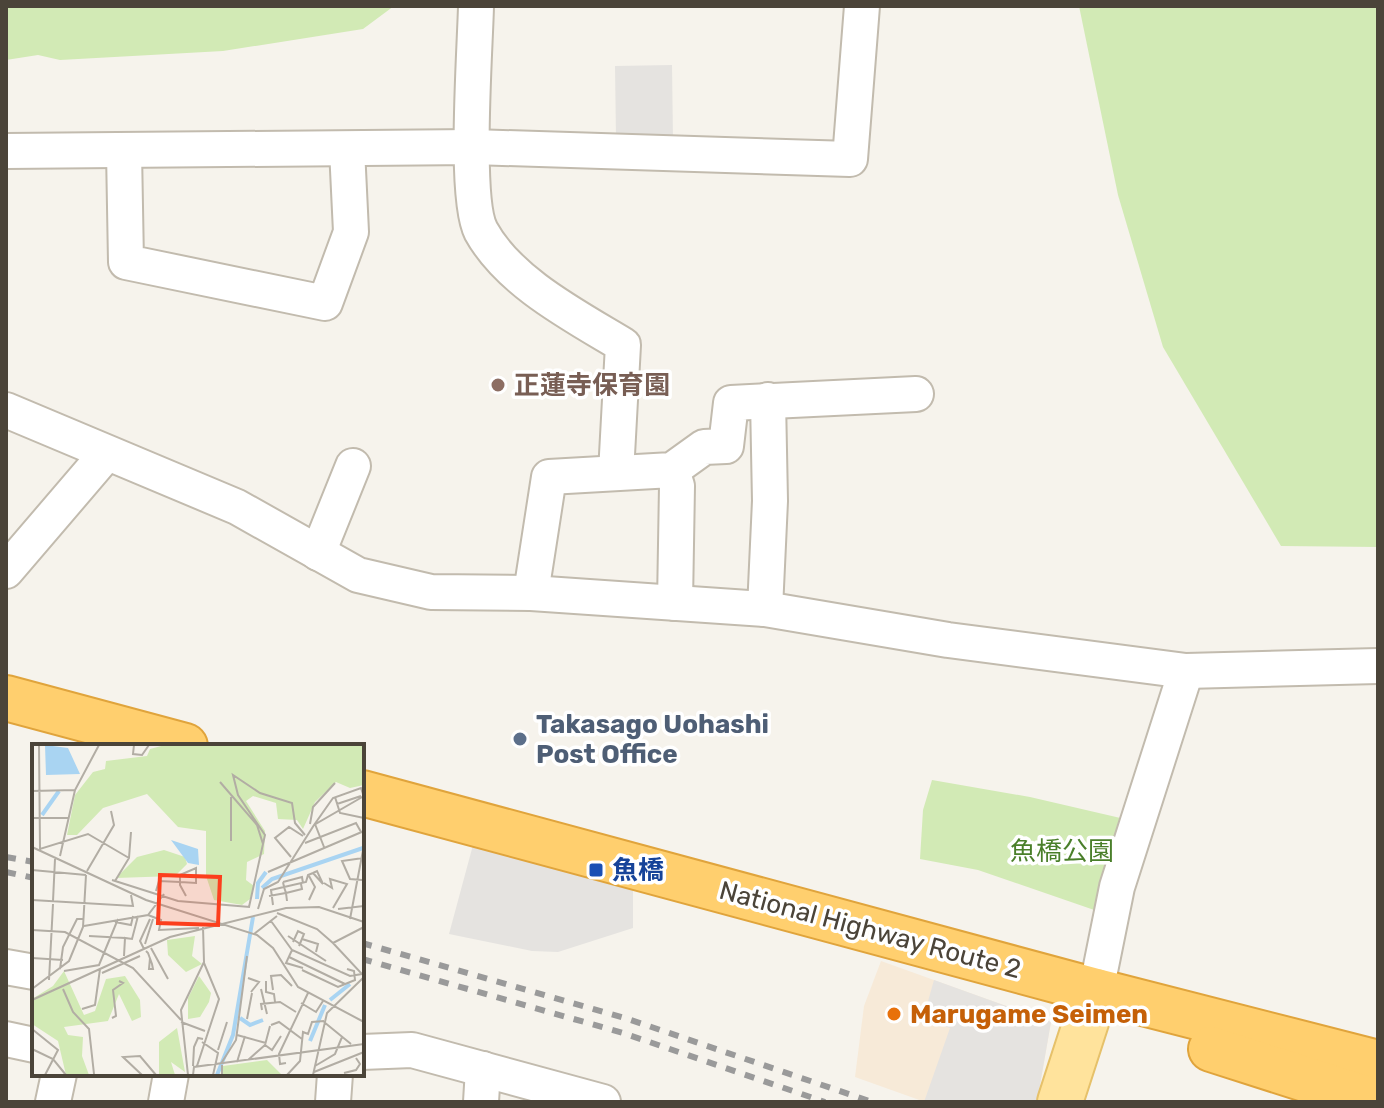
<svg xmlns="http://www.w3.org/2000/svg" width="1384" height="1108" viewBox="0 0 1384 1108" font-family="Rubik,'Noto Sans JP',sans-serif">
<rect width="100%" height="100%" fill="#f6f3ec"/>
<path fill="#f7ead8" d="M881,961L1051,1022L1037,1102H925L855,1077L864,1006Z"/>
<g fill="#d2eab5">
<path d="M6,6H394L363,29L223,51L60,60L38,55L6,60Z"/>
<path d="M1079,6H1378V547L1281,546L1163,347L1118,195Z"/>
<path d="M932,780L1030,797L1129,820L1100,912L978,870L920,859L923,810Z"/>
</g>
<g fill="#e5e3e0">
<path d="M672,65L673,141L616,138L615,66Z"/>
<path d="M473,845L633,889V928L558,952L532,951L449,934Z"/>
<path d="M934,980L1051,1022L1037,1102H924L950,1028L923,1019Z"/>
</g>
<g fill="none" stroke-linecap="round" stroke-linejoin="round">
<g stroke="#c2bbae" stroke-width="38">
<g id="minor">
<path d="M476,6C475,50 464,199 481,231C509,282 575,316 623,345L616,473"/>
<path d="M6,151L473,147L850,159L862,6"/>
<path d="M124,151L126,262L325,303L351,232L347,149"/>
<path d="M6,410L237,507L358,575L431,592L531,593L765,609L948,640L1186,671L1378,666"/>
<path d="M672,470L677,486L675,603"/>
<path d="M318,553L353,466"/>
<path d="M6,571L106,454"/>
<path d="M531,593L549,477L672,470L704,447L726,446L731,403L916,394"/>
<path d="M765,609L770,501L768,400"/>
<path d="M6,967L34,972"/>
<path d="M1096,991L1117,887L1186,671"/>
<path d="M6,1039L34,1045"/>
<path d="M362,1052L412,1050L603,1102"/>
<path d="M53,1102L59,1074"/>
<path d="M166,1102L171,1074"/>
<path d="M333,1102L335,1074"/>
<path d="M481,1102L483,1069"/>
</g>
</g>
<g stroke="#e6c16a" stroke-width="48">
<path id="major" d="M1060,1102L1096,991"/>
</g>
<g stroke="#e0a43c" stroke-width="48">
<g id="highway">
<path d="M6,698L185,746"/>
<path d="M362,793L1096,991L1378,1063"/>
<path d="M1211,1049L1377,1102"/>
</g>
</g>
<use href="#minor" stroke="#fff" stroke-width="34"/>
<use href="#major" stroke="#ffe39c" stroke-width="44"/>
<use href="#highway" stroke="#ffcf6e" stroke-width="44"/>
<g stroke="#9a9a9a" stroke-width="6" stroke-dasharray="10 10" stroke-linecap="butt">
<path d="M6,857L34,862"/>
<path d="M6,872L34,878"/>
<path d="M362,943L628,1019L872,1102"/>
<path d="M362,959L623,1033L825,1102"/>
</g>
</g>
<circle fill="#8d6e63" stroke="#fff" stroke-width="3" cx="498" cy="385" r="8"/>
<circle fill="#5c6f8a" stroke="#fff" stroke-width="3" cx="520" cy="739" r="8"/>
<rect fill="#1a4fb4" stroke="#fff" stroke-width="3" x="588" y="862" width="16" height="16" rx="4"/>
<circle fill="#e8710a" stroke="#fff" stroke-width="3" cx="894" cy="1014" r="8"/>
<g text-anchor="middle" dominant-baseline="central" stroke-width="7" stroke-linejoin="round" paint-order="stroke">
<g font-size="26" font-weight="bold" fill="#785e54" stroke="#fff" text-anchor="start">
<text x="514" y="385">正蓮寺保育園</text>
</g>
<g font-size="26" font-weight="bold" fill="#4e5e75" stroke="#fff" text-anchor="start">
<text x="536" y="724">Takasago Uohashi<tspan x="536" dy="30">Post Office</tspan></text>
</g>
<g font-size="26" fill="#4a7f2a" stroke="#fff">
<text x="1062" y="851">魚橋公園</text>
</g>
<g font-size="26" font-weight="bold" fill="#164399" stroke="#fff" text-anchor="start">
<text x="612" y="870">魚橋</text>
</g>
<g font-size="26" fill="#4b4439" stroke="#fff">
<text transform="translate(870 930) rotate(15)">National Highway Route 2</text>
</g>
<g font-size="26" font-weight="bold" fill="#c56008" stroke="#fff" text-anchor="start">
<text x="910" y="1014">Marugame Seimen</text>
</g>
</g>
<g transform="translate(32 744)">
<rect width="332" height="332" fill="#f6f3ec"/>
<path d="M133,1H332V41L318,44L304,38L283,58L271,85L265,76L246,75L244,59L221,52L214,57L233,87L232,110L215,118L214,136L222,142L218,155L210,161L182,156L174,132V87L146,83L115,50L71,64L45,91H35L43,51L61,28L73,25L74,17L115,12L118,5ZM132,106L153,113L155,120L143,132L84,134L105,113ZM163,192L160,212L170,220L154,228L136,211L135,196ZM32,227L52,271L63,267L74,235L93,232L108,256L109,273L100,277L87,250L76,277L32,283L36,291L51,293L50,312L57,331H34L26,297L0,280V255L21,242ZM167,232L179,249L177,258L168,273L156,275V254ZM145,284L153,328L139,318L143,331H127V298ZM235,316L250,331H190L191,322Z" fill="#d2eab5"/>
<path d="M13,1L36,4L48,30L14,31ZM139,96L166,105L167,121L156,119Z" fill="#a9d4f2"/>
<path fill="none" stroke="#a9d4f2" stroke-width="4" d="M10,71L27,47M230,144L240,135L331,104M225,155L226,139L234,128M298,256L318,240M208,274L218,281L231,276M278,297L293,261M185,331L201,291L221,173"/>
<path fill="none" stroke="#b2ada4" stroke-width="2" d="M7,1L8,105L56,90L97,114M102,1L101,10L110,11L117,1M188,38L225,81L231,100M0,47L43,46M303,53L308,69L332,74M305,60L329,52M0,74H36M278,80L281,63L303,39M283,80L292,103M282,81L301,54L329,44L331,50M199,97V53M273,99L324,79L329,88M0,103L114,156L225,191L241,204L266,243L332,278M28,112L43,46L67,1M259,113L243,94L257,83L271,92M0,126L54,131M55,127L82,81L79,67M236,128L332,87M80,136L146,157L218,163M330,136L318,135L310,117L331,114M83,137L97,114L99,88M251,138L252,143L274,138L276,131L281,129L285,127L291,140L281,129M251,138L270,133L271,139M292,139L300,144L298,135L315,140L301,164M124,147L127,137L148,138L164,139V124L148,131V141L154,152M237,152L254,149L255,157M0,156L101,162L99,151M277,156L283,143L277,132M21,157L23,115M241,161L239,146L252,143L254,149L270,145L269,140M217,163L233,91L206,51L201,31L228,49L260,59L263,79L273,91M226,165L232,145L246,138L282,81L332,52M306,165L332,162M245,169L285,185L301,199L332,183M116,171L129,176L127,186L167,184M318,175L332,101M239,177L260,206L318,232L330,230L301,199M83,178L99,181L101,172M52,182L116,171L132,150M0,186L33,188L101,224L149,276M222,190L245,172M57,192L93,194M256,192L294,217M270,195L286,200L284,208M261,198L266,187L272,190L267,202M113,200L121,175M119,204L136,235M112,205L108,197L118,175M260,206L254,219L271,224M114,207L116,209L120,220L121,225H117L118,214M92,212L93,194L100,195L106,172M257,213L313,240M0,214L31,216M28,225L31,203L45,175H51M270,226L306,243L323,236L322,227L315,225M32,227L67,221L86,175M70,229L108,212M216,234L227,238L219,248M17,236L21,160M234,237V248L242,250L243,258M0,245L37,217L51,183L54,131M31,245L41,268L57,285L62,330M229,245L235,270M241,246L239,232L249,231L260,242M0,256L138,193L254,164L287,163L332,178M269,259L284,268L291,257M50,265L63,261L68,225M230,266L229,260L248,258L264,268M80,274L84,272L81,246L91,239L87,237M215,275L220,249M149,278L173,287M292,278L319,300M239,281L247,278L270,295M0,285L26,306L13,331M205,291L234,299M170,298L186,309L181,331M233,301L240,306L249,292M0,305L21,315L34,331M186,306L195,278M216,316L233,301L238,282M205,318L213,292M254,319L248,320L247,310L276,249M161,322L162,303L166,294L171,295M165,322L187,255L172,219M283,322L303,310L310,293M282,328L332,308M312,329L324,326L328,320L324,314M110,331L91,313L108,312L124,331M156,331L149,266L172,218L171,183M161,331L162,323L332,300M190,331V318L204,296L215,212M255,331L268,317L271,288L276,290L280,278L292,277M281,331L295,269L332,233"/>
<path fill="#fc3f1d" fill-opacity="0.15" stroke="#fc3f1d" stroke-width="4" d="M128,131L188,133L186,181L126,179Z"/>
<rect width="332" height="332" fill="none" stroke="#4b4439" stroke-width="4"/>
</g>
<rect width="1384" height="1108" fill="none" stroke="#4b4439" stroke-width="16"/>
</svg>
